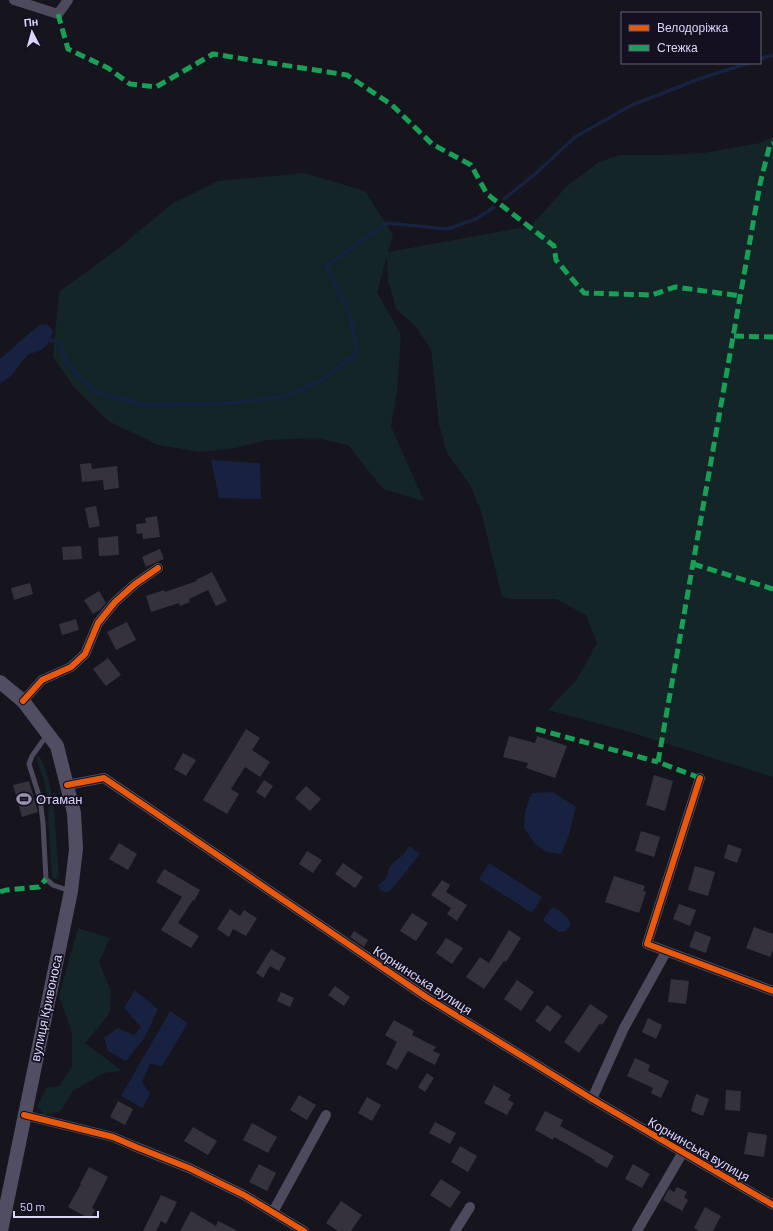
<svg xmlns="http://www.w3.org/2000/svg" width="773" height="1231" viewBox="0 0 773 1231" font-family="Barlow,sans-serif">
<rect width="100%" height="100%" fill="#16141c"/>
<g fill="#142527">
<path d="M773,137V777L626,731L548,710L577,679L597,643L586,615L556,599H511L502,597L481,511L470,485L447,453L439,425L431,349L415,326L396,309L388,280L387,257L377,292L401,335L397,392L391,426L424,501L383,489L348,445L316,438L267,440L236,448L201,452L158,445L108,421L75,388L53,357L59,292L120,247L173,203L218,181L304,173L365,191L393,235L388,252L531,226L567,186L599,162L620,155H661L703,153L760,143Z"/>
<path d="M36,757H40C57,790 55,837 59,874L57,879L52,878L48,819L49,804L44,781Z"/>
<path d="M78,928L110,938L99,962L111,991L110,1013L85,1043L122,1071L104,1073L73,1091L61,1111L44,1115L37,1106L47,1087L59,1086L72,1066V1033L59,996Z"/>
</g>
<g fill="#162240">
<path d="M47,324L53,331L48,344L40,351L29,354L21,362L12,375L0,384V359L39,325Z"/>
<path d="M211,460L260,463L261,499L219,498Z"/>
<path d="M553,792L576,807L569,835L561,854L547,852L535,844L524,828L525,811L532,793Z"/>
<path d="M409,846L420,854L390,891L385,892L380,890L378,885C392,876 385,873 392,864C394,861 398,859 402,856C405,853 406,849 409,846Z"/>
<path d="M489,863L542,897L532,913L479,879Z"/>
<path d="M552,907C562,911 566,915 571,924L566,931L559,932L545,922L543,919Z"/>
<path d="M135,990L158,1009L145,1037L126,1061L108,1051L104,1038L118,1028L134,1035L141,1027L124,1008Z"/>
<path d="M170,1011L188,1023L162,1066L150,1064L142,1082L150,1094L142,1108L121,1096Z"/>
</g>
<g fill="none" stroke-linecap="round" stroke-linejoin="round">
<g stroke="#162240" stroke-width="3.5">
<path d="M760,59L773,55"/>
<path d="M504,199L534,175L575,137L632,105L699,79L749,63"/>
<path d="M46,339L59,342L67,364L94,391L144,405L232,403L287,396L321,380L357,353L350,314L326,266L387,223L447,229L476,219L494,207"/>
</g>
</g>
<g fill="#35323e">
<path d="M91,463L92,469L117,466L119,488L104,490L103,480L82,482L80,464Z"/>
<path d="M96,506L100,526L89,528L85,508Z"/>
<path d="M157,516L160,537L143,539L142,533L137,534L136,524L146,523L145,518Z"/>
<path d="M118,536L119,555L99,556L98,538Z"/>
<path d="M81,546L82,559L63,560L62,547Z"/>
<path d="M160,549L164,559L146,567L142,557Z"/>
<path d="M212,572L227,601L216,606L208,590L189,599L190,602L180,606L179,603L151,612L146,596L164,590L165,592L197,581L196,580Z"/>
<path d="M30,583L33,594L14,600L11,588Z"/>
<path d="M99,591L106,603L100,610L93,614L84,600Z"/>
<path d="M76,619L79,630L62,635L59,624Z"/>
<path d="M127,622L136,640L116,650L107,632Z"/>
<path d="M108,658L121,675L106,686L93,669Z"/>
<path d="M246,729L260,738L252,750L270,762L260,777L245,767L231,789L239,794L227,814L203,800Z"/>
<path d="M509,736L535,743L537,736L567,746L555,778L526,768L528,763L503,757Z"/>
<path d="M183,753L196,760L186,776L174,769Z"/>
<path d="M654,775L673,781L665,811L646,805Z"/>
<path d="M264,780L273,786L265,798L256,792Z"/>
<path d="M29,781L38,812L22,817L13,785Z"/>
<path d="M306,786L321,799L310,811L295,798Z"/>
<path d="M641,831L660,837L654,857L635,851Z"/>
<path d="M119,843L137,854L128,870L109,859Z"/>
<path d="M728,844L742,849L737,863L724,858Z"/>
<path d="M307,851L322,860L313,873L299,864Z"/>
<path d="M343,863L363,877L355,888L335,874Z"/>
<path d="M695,866L715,872L708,896L688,890Z"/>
<path d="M164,869L200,890L194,901L193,900L178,923L199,936L191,948L161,930L182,897L156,882Z"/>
<path d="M614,876L645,886L643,891L646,892L639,913L605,902Z"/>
<path d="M442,880L450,885L446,892L467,905L457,921L447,914L451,908L431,895Z"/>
<path d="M679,904L696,910L690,926L673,919Z"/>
<path d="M230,909L240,916L244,910L257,918L246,936L233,929L229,937L217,929Z"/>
<path d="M412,913L428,923L416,941L400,931Z"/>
<path d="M754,927L773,934V950L770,957L746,948Z"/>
<path d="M509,930L521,938L506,962L504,961L484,989L466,977L480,957L489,963Z"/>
<path d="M354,931L368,940L364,947L350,937Z"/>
<path d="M695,931L711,937L706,953L689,947Z"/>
<path d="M446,938L463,948L452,964L436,953Z"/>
<path d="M271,949L286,958L279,971L270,966L263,978L256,973Z"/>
<path d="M671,979L689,981L686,1004L668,1002Z"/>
<path d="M517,980L534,992L521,1011L504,999Z"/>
<path d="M335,986L350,997L344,1006L328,995Z"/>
<path d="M281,992L294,998L290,1007L277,1001Z"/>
<path d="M590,1004L608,1016L602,1025L600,1023L579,1053L564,1042Z"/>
<path d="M547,1005L562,1016L550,1032L535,1021Z"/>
<path d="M648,1018L662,1025L656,1039L642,1032Z"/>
<path d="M394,1020L414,1031L412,1035L436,1047L433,1051L440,1054L435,1065L408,1051L397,1070L386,1064L397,1042L385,1035Z"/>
<path d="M635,1058L650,1065L648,1071L669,1081L661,1098L651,1093L653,1088L627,1076Z"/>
<path d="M427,1073L434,1078L425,1092L418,1087Z"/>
<path d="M494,1085L511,1095L508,1100L514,1103L507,1115L484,1103Z"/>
<path d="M726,1090L741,1091L740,1111L725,1110Z"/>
<path d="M696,1094L709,1099L703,1116L691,1111Z"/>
<path d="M299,1095L316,1105L307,1120L290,1110Z"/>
<path d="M367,1097L381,1105L372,1121L358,1113Z"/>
<path d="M118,1101L133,1109L125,1125L110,1117Z"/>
<path d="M545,1111L563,1120L560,1126L614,1156L607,1168L594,1161L595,1160L554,1137L553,1140L535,1130Z"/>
<path d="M435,1122L456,1133L450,1144L429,1133Z"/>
<path d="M252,1123L277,1137L268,1153L243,1140Z"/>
<path d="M193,1127L217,1141L208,1155L184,1141Z"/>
<path d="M748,1132L767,1135L764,1157L744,1154Z"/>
<path d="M460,1146L477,1156L468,1172L451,1162Z"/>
<path d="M259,1164L276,1173L267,1191L249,1182Z"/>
<path d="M633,1164L650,1174L642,1188L625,1179Z"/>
<path d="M89,1167L108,1177L92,1208L95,1210L90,1219L68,1207L81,1184H80Z"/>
<path d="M441,1179L461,1192L450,1208L430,1195Z"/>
<path d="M677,1187L687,1192L684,1197L688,1200L682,1211L663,1200L669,1189L674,1192Z"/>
<path d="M161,1195L177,1202L166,1224L161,1221L156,1231H143Z"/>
<path d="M341,1201L362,1215L351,1231H338L326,1223Z"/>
<path d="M705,1207L721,1216L713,1231H699L694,1228Z"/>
<path d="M191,1211L216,1226L218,1221L238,1231H180Z"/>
</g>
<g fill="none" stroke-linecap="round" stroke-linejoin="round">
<path stroke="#4c4a5c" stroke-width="5" d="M47,735L32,756L29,764L40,799L43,823L46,879L53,885L70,891"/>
<g stroke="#4c4a5c" stroke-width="10">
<path d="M14,0L58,14L68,0"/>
<path d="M23,701L42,680L71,667L85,654L98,623L115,602L135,584L158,568"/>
<path d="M700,778L647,944L773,991"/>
<path d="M67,785L104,778L426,997L592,1099L773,1205"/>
<path d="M592,1099L624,1028L666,952"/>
<path d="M24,1115L113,1137L136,1147L189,1168L244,1195L304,1231"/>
<path d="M273,1212L326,1115"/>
<path d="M455,1231L470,1207"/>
<path d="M637,1231L683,1152"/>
</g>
<path stroke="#514d62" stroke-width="14" d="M0,682L23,701L57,746L74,813L76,849L71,891L1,1231"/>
<g stroke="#1a9f57" stroke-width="5" stroke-dasharray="10 5" stroke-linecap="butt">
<path d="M58,14L68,49L108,68L130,84L156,87L213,54L347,75L392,105L432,144L471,165L487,194L554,246L556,260L584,293L652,295L675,287L741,296"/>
<path d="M734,336L773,337"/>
<path d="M693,564L773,589"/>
<path d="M536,729L658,762"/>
<path d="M700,778L658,762L760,184L770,144L773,143"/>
<path d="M0,892L6,890L39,887L46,879"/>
</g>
<g stroke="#141020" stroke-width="8">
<g id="cycleway">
<path d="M23,701L42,680L71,667L85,654L98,623L115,602L135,584L158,568"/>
<path d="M700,778L647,944L773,991"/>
<path d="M67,785L104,778L426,997L592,1099L773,1205"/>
<path d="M24,1115L113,1137L136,1147L189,1168L244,1195L304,1231"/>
</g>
</g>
<use href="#cycleway" stroke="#e8590c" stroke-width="6"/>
</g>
<defs>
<g id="stadium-bare" transform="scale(1.2)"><path d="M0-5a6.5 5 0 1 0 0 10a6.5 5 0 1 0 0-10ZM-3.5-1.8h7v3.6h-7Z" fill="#9791ac" stroke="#141020" stroke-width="2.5" paint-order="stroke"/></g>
</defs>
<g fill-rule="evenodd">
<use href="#stadium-bare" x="24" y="799"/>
</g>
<g text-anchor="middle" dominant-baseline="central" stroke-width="3.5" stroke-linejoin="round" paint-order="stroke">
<g font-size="13" fill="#ddd5f9" stroke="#141020" text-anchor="start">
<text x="36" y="799">Отаман</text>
</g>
<g font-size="13" fill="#ddd5f9" stroke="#141020">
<text transform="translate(423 980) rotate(33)">Корнинська вулиця</text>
<text transform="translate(46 1008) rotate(-78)">вулиця Кривоноса</text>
<text transform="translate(699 1149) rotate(30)">Корнинська вулиця</text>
</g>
</g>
<rect x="621" y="12" width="140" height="52" fill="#141020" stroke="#645f77"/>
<rect x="629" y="25" width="20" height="6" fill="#e8590c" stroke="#645f77"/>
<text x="657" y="32" font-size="12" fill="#ddd5f9">Велодоріжка</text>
<rect x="629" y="45" width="20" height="6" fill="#1a9f57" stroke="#645f77"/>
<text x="657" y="52" font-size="12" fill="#ddd5f9">Стежка</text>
<g transform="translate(32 32) rotate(354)" stroke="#141020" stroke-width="3" paint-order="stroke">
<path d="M0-3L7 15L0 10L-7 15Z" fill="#ddd5f9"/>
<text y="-6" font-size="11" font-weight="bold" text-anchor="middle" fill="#ddd5f9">Пн</text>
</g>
<path d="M14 1211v6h84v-6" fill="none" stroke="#ddd5f9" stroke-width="2"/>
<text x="20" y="1211" font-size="12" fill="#ddd5f9" stroke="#141020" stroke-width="3" paint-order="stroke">50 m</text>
</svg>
